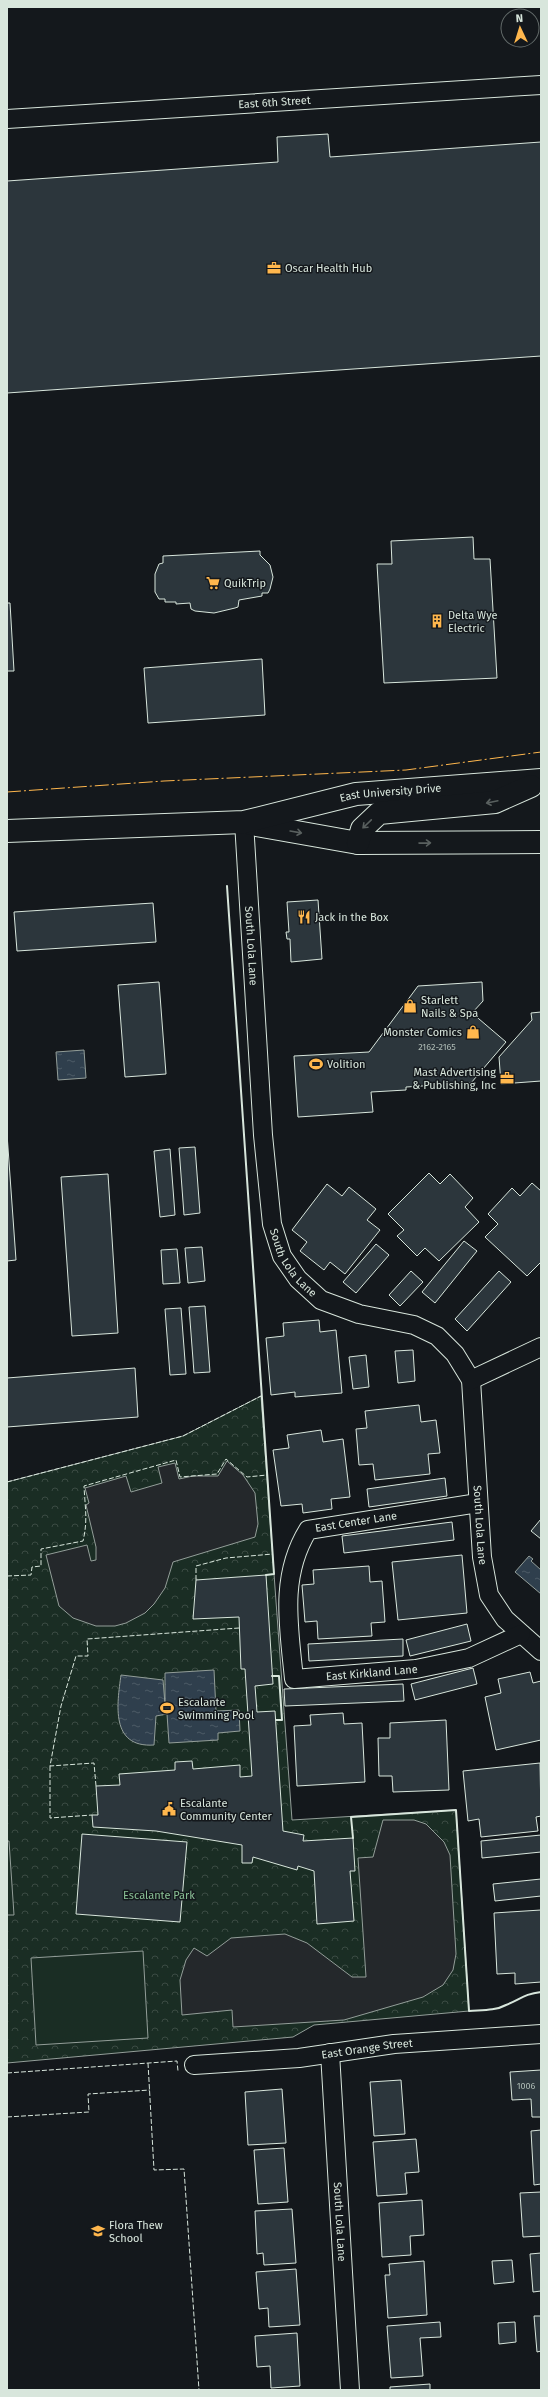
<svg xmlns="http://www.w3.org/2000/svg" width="548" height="2397" viewBox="0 0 548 2397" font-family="'Fira Sans',sans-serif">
<defs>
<pattern id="forest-crowns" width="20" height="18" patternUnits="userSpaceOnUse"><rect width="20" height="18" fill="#1a2d24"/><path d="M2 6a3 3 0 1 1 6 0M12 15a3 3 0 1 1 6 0" fill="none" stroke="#3b4b43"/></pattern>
<pattern id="water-ripples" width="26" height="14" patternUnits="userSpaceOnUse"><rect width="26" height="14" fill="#2f3f4d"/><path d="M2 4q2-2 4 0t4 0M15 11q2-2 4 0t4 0" fill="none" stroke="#4c5b66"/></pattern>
</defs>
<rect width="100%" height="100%" fill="#14181c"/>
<path fill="url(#forest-crowns)" stroke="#939e99" d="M261,1396L292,1820L456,1810L469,2011L314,2025L293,2037L7,2063V1482L183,1436Z"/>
<g fill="#1a2d24" stroke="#939e99">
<path d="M7,1841H9L14,1915H7Z"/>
<path d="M143,1951L148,2038L36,2045L31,1958Z"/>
</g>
<g fill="#24282b" stroke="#939e99">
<path d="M227,1461L243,1475L255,1493L258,1524L255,1537L173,1562L165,1588L154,1604L145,1613L126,1623L115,1626H96L73,1618L59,1606L46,1555L87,1545L91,1561L96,1560V1547L86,1505L89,1503L85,1488L126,1476L131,1492L162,1483L158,1467L175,1463L179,1479L193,1476H218Z"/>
<path d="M383,1820H414L426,1824L444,1842L450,1855L456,1954L453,1970L443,1985L423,1997L344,2020L233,2027L232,2010L182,2015L180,1980L186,1960L194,1948L207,1956L231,1938L285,1934L307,1943L352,1977H366L358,1858L373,1857Z"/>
</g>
<g fill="url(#water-ripples)" stroke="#939e99">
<path d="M84,1050L86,1078L58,1080L56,1052Z"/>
<path d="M529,1556L533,1559L531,1561L541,1570V1594L515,1572Z"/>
<path d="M214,1670L216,1711L239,1710L240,1731L218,1733V1740L169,1743L167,1714L156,1716L154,1745C110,1748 117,1704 121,1675L163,1680L165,1704V1673Z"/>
</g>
<g fill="#2c363c" stroke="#d8e6dc">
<path d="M328,134L330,157L541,142V356L7,393V181L278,162L277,137Z"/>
<path d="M473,537L474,559H490L497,678L384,683L377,564H392L391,541Z"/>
<path d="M260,551V555L270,565L273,577L270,589L268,593H262V596L239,600L238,607L235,608L214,613L195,611L191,609L190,603L176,604V602H165V599H159L155,592V574L159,564L163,563V556Z"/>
<path d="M7,603H10L14,671H7Z"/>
<path d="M262,659L265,715L148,723L144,668Z"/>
<path d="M318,900L322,959L291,962L290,939H287L286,932H289L287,902Z"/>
<path d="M153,903L156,942L17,951L14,912Z"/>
<path d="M159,982L166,1074L125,1077L118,985Z"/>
<path d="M482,982L483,1001L472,1013L506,1042L471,1083L406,1087V1090L371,1092L373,1112L298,1117L294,1056L369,1052L418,986Z"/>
<path d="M541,1012V1081L501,1084L499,1057L532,1020L531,1013Z"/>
<path d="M7,1134L16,1260L7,1261Z"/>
<path d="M195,1147L200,1213L184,1215L179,1148Z"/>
<path d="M170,1149L175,1215L160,1217L154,1151Z"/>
<path d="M429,1173L440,1184L450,1174L473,1198L465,1207L479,1222L439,1261L425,1248L417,1256L397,1236L404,1230L388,1214Z"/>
<path d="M108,1174L118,1333L72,1336L61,1177Z"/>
<path d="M532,1183L541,1191V1262L527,1276L485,1237L498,1224L488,1214L512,1188L520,1196Z"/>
<path d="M327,1184L342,1196L349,1187L376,1209L367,1220L380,1230L345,1274L330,1262L324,1270L300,1251L307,1242L292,1230Z"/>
<path d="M464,1241L477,1251L435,1303L422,1292Z"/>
<path d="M376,1244L389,1255L356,1293L343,1282Z"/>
<path d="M202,1247L205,1281L188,1283L185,1248Z"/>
<path d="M177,1249L180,1283L163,1284L161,1250Z"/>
<path d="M411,1271L423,1282L400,1306L389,1295Z"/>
<path d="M499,1271L511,1282L467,1331L455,1319Z"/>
<path d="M205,1306L210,1372L194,1373L189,1307Z"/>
<path d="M181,1308L186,1374L170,1375L165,1309Z"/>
<path d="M319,1320L320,1332L336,1330L342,1393L295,1397V1392L271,1395L266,1338L284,1336L283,1323Z"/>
<path d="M413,1350L415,1381L398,1383L395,1351Z"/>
<path d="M366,1355L369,1387L353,1389L349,1357Z"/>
<path d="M135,1368L138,1417L7,1427V1378Z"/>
<path d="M419,1405L421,1422L436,1420L440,1453L428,1454L430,1474L375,1480L373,1464L359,1465L356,1429L367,1428L365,1411Z"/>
<path d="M321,1430L323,1442L343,1439L350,1497L331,1499L332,1509L303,1513L302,1504L281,1506L273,1450L289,1448L287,1435Z"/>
<path d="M445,1478L447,1496L369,1507L367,1489Z"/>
<path d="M541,1519V1539L531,1531Z"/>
<path d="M452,1522L454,1540L344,1553L342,1536Z"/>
<path d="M462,1555L467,1613L398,1620L392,1562Z"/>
<path d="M369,1566L370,1582L382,1581L385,1622L371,1623L372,1636L318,1639L317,1621L305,1622L302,1585L314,1584L313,1570Z"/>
<path d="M266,1575L273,1684L255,1686L257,1712L275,1711L283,1831L304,1835L303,1841L353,1838L355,1871H350L354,1921L317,1924L314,1871L298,1866L297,1870L253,1857L252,1863H242V1845L156,1831L93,1827L92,1815H98L96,1786L120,1785L119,1774L175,1770V1762L192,1761L193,1769L240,1765V1777L252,1776L245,1669H241L239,1617L193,1619L196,1580Z"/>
<path d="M467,1624L471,1641L410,1656L406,1640Z"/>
<path d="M403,1639V1656L309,1661L308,1644Z"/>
<path d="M473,1668L477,1684L415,1700L411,1684Z"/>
<path d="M530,1672L533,1683L541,1681V1740L496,1750L485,1697L501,1693L498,1679Z"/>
<path d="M403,1684L404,1701L285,1706L284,1689Z"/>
<path d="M343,1713L344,1724L362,1723L365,1782L297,1786L294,1726L311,1725L310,1715Z"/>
<path d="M446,1720L449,1790L393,1792L392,1776H379L378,1738H390V1723Z"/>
<path d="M540,1763L541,1816L536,1817L538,1831L481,1837L479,1819L468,1821L463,1771Z"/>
<path d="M82,1834L187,1842L180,1922L76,1914Z"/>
<path d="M541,1835V1852L482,1858L481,1841Z"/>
<path d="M541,1879V1896L495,1901L493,1884Z"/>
<path d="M541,1910V1982L515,1984V1973L497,1974L494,1913Z"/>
<path d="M541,2070V2117H532L531,2099L512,2100L510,2072Z"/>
<path d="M401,2080L405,2134L374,2136L370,2082Z"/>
<path d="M282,2089L286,2143L248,2145L245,2092Z"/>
<path d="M541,2130V2184L534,2185L531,2131Z"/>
<path d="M416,2139L419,2172L405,2173L407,2194L377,2196L373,2142Z"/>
<path d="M284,2148L288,2202L258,2204L254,2150Z"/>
<path d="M541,2192V2236L523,2237L520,2193Z"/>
<path d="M422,2200L424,2235L410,2236L411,2255L382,2257L379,2203Z"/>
<path d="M292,2209L296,2263L264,2265L263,2253L257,2254L255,2211Z"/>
<path d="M541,2253V2291L533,2292L530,2254Z"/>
<path d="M512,2260L514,2282L494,2284L492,2261Z"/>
<path d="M424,2261L427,2315L388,2318L385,2275H390L389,2264Z"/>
<path d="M296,2269L300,2325L269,2327L268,2308L259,2309L256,2272Z"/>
<path d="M534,2316H541V2351L537,2352Z"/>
<path d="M440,2322L441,2337L420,2338L423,2376L391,2378L387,2326Z"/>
<path d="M515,2322L516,2342L499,2344L498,2323Z"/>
<path d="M297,2333L300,2386L271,2388L270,2366L257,2367L255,2336Z"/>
<path d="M430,2384V2390H390V2387Z"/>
</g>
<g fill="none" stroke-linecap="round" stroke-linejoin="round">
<g stroke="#d8e6dc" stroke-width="20">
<g id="minor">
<path id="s1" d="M7,119L541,85"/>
<path id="s2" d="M244,822L263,1135L272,1224L282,1256L298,1279L321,1300L359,1314L414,1325L437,1336L455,1354L471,1380L482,1557L489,1595L505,1619L541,1651"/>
<path d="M471,1380L541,1347"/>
<path id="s3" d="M478,1503L308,1530C279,1577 289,1627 294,1679L416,1669L469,1658L521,1634"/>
<path id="s4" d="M330,2053L350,2390"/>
<path id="s5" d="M194,2065L299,2058L394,2044L541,2034"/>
</g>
</g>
<g stroke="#d8e6dc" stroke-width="24">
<g id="secondary">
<path d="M251,824L358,843L541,842"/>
<path id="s6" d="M7,831L244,822L356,794L541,780"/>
<path d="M358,843L362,829L379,813L495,802L531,786"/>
</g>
</g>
<use href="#minor" stroke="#14181c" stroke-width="18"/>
<use href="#secondary" stroke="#14181c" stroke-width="22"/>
<g stroke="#d8e6dc" stroke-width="1" stroke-dasharray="5 2" stroke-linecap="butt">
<path d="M7,1482L183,1436L261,1396"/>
<path d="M7,1576L31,1575L32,1567L41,1566V1549L83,1541C88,1520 85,1508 84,1486L176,1460L180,1477L217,1474L226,1459L247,1477L267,1475"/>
<path d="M196,1580V1566L226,1558L273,1554"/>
<path d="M50,1766V1818L92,1815"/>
<path d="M96,1786L94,1763L50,1766L61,1706L76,1656H88L87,1639L239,1628"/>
<path d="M148,2063L154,2170L184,2169L199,2390"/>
<path d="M7,2073L177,2061L178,2071"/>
<path d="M7,2117L89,2112L88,2094L150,2090"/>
</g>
<g stroke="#d8e6dc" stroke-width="2">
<path d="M227,886L274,1574L266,1575"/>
<path d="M272,1676H279L282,1720H276"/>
<path d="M353,1838L351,1817L456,1810L469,2011C482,2010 495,2011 506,2005C521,1999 524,1994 541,1992"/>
</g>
<path stroke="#ffb74d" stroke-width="1" stroke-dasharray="14 3 2 3" stroke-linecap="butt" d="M7,792L164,781L406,770L541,752"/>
</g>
<defs><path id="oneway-shaft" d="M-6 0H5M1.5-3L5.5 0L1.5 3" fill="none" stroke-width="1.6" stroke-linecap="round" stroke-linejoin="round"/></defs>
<g stroke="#59605f">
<use href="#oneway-shaft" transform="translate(492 802) rotate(168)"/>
<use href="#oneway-shaft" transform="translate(367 824) rotate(136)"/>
<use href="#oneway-shaft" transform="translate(296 832) rotate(10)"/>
<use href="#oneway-shaft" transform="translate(425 843) rotate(-1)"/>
</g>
<defs>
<g id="office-bare" transform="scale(1.08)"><path d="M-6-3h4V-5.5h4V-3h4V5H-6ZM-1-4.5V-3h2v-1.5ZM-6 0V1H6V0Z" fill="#ffb74d" stroke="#14181c" stroke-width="2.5" paint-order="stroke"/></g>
<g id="supermarket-bare" transform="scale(1.08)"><path d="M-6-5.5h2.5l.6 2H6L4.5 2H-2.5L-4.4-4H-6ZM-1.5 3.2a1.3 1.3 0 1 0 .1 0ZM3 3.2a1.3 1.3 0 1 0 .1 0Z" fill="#ffb74d" stroke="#14181c" stroke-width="2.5" paint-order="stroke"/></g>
<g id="building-bare" transform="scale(1.08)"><path d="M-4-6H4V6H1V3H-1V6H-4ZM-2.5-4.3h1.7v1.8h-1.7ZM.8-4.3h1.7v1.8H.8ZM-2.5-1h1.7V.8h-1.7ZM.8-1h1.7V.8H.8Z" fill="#ffb74d" stroke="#14181c" stroke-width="2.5" paint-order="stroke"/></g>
<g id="restaurant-bare" transform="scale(1.08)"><path d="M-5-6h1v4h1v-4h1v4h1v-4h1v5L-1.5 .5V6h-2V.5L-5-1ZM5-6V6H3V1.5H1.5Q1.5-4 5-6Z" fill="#ffb74d" stroke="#14181c" stroke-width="2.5" paint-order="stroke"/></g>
<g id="shop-bare" transform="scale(1.08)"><path d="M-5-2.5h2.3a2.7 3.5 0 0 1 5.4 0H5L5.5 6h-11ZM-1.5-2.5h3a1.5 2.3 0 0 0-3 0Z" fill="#ffb74d" stroke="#14181c" stroke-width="2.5" paint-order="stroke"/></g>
<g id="stadium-bare" transform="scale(1.08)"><path d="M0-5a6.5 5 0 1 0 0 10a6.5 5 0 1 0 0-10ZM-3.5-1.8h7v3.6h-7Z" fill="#ffb74d" stroke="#14181c" stroke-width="2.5" paint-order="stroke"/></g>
<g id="civic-bare" transform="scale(1.08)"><path d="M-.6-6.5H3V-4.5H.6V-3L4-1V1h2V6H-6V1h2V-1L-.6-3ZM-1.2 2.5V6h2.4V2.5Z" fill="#ffb74d" stroke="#14181c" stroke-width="2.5" paint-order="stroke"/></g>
<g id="school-bare" transform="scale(1.08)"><path d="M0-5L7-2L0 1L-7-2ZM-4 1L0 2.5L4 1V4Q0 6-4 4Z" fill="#ffb74d" stroke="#14181c" stroke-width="2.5" paint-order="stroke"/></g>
</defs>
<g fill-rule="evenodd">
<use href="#office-bare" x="274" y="268"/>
<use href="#supermarket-bare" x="213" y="583"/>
<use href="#building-bare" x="437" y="621"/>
<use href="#restaurant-bare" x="304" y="917"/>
<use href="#shop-bare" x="410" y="1006"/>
<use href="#shop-bare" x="473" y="1032"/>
<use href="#stadium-bare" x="316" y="1064"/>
<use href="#office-bare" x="507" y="1078"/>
<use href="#stadium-bare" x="167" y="1708"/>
<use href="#civic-bare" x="169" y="1809"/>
<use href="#school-bare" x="98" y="2231"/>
</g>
<g text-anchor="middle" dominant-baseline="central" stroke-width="3" stroke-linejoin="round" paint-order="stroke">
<g font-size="9" fill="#adbab4">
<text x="437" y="1047">2162-2165</text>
<text x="526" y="2086">1006</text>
</g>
<g font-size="11" fill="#d8e6dc" stroke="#14181c">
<text stroke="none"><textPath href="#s1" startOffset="268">East 6th Street</textPath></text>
<text stroke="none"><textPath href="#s6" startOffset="387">East University Drive</textPath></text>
<text stroke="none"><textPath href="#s2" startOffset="124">South Lola Lane</textPath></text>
<text stroke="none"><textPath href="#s2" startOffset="448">South Lola Lane</textPath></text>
<text transform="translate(356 1522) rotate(-9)">East Center Lane</text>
<text stroke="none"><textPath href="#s2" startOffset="819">South Lola Lane</textPath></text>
<text stroke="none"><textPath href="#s3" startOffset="403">East Kirkland Lane</textPath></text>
<text stroke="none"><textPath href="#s5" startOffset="174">East Orange Street</textPath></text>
<text stroke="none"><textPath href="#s4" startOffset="169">South Lola Lane</textPath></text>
</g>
<g font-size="11" fill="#d8e6dc" stroke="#14181c" text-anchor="start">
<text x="285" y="268">Oscar Health Hub</text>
<text x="224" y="583">QuikTrip</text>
<text x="448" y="615">Delta Wye<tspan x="448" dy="13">Electric</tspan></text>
<text x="315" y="917">Jack in the Box</text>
<text x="421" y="1000">Starlett<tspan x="421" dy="13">Nails &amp; Spa</tspan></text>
<text x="462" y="1032" text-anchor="end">Monster Comics</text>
<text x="327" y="1064">Volition</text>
<text x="496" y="1072" text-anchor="end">Mast Advertising<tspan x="496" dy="13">&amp; Publishing, Inc</tspan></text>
<text x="178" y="1702">Escalante<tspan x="178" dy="13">Swimming Pool</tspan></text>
<text x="180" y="1803">Escalante<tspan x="180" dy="13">Community Center</tspan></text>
<text x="109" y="2225">Flora Thew<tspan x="109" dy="13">School</tspan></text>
</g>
<g font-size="11" fill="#8ac095" stroke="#14181c">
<text x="159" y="1895">Escalante Park</text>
</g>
</g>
<rect width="548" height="2397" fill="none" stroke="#d8e6dc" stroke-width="16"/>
<g transform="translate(520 28) rotate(356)"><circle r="19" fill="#14181c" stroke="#626a69"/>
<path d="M0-3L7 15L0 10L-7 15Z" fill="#ffb74d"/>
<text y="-6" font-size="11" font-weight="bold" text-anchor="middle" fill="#d8e6dc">N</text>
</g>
</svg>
